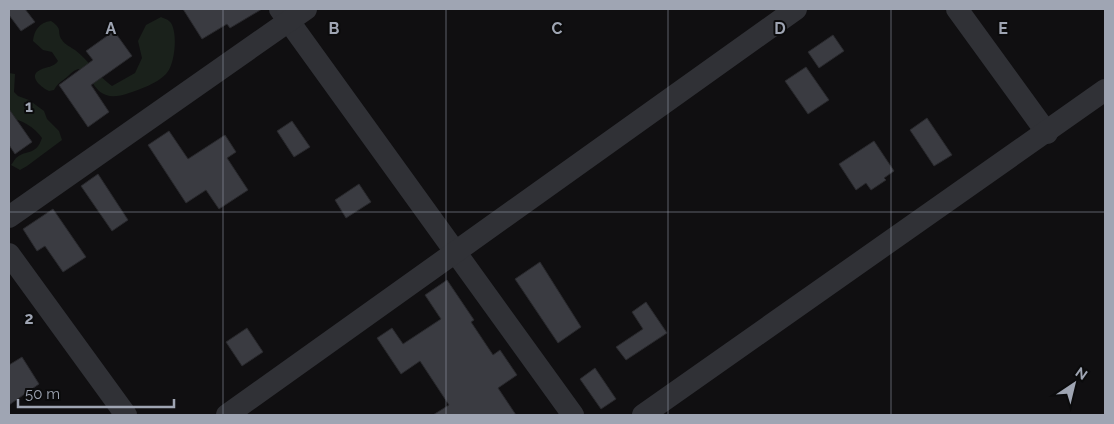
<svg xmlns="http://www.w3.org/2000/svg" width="1114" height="424" viewBox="0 0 1114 424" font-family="Raleway,sans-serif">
<rect width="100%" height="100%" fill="#100f11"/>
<g fill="#1a211b">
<path d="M161,17C165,19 168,19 171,23C178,34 175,65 166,74C156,84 141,89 129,93C91,107 94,71 80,69C76,68 70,74 67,77C62,81 57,84 54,90L49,91C42,88 27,76 40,70C47,66 53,68 58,61L52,52L43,50L33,41C34,31 39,22 51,21C64,30 56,31 62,40C65,45 71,47 75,50C89,61 98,76 112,86L135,73L142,58L138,41L146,25Z"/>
<path d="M9,73L15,74L14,92L18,96L29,100L44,111L47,119L59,131L62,140L27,166L20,170L11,165C13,163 14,160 16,158C27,149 36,156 42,138C35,128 22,119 9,118Z"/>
</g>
<g fill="#3a3b41" stroke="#29292d">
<path d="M9,9H25L35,22L21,31L9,15Z"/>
<path d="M183,9H262L230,28L227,24L202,39Z"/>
<path d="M114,31L132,56L91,85L109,112L88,127L59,85L93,60L86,51Z"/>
<path d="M833,35L844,51L819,68L808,52Z"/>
<path d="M806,67L829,100L808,114L785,81Z"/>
<path d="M9,109L32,142L15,154L9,145Z"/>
<path d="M927,118L952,155L934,166L910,130Z"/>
<path d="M292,121L310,147L294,157L277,131Z"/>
<path d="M169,131L188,159L225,135L236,152L227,158L248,190L219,209L206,190L186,203L148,145Z"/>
<path d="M874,141L894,171L884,178L886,180L871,190L866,183L856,190L839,164Z"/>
<path d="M98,174L128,220L112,231L81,186Z"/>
<path d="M359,184L371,202L346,218L335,200Z"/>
<path d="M53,209L86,257L63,272L45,246L37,251L23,229Z"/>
<path d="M540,262L581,327L558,343L515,279Z"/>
<path d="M447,280L474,320L471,322L493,355L500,350L517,375L498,388L516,415H433L449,405L420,361L401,374L377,338L392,328L403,344L441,319L425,295Z"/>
<path d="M646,302L667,333L626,360L616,347L643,329L632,312Z"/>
<path d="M247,328L263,352L242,366L226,342Z"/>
<path d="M22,357L39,384L9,405V365Z"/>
<path d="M595,368L616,399L601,409L580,379Z"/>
</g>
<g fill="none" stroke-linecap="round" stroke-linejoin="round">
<g stroke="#303136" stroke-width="22">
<path d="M280,9L573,415"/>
<path d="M957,9L1047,133"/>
<path d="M9,217L306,9"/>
<path d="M9,254L126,415"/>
<path d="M227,415L796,9"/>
<path d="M643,415L1105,90"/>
</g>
</g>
<path fill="none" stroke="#9fa5b3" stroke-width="1" stroke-opacity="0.55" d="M223,9V415M446,9V415M668,9V415M891,9V415M9,212H1105"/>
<g font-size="16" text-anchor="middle" font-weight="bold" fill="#9fa5b3" stroke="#0b0b0c" stroke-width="4" stroke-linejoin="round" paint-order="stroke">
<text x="111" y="34">A</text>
<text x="334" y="34">B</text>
<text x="557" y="34">C</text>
<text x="780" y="34">D</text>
<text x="1003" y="34">E</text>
<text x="29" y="112">1</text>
<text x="29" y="324">2</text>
</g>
<rect width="1114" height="424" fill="none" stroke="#9fa5b3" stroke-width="20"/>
<g transform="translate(1074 384) rotate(35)" stroke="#0b0b0c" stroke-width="4" paint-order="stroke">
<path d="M0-4L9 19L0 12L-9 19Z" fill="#9fa5b3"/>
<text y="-8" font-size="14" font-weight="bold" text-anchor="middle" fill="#9fa5b3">N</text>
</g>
<path d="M18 399v8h156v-8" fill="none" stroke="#9fa5b3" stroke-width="2.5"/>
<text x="25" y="399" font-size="15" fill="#9fa5b3" stroke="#0b0b0c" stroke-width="4" paint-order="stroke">50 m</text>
</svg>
